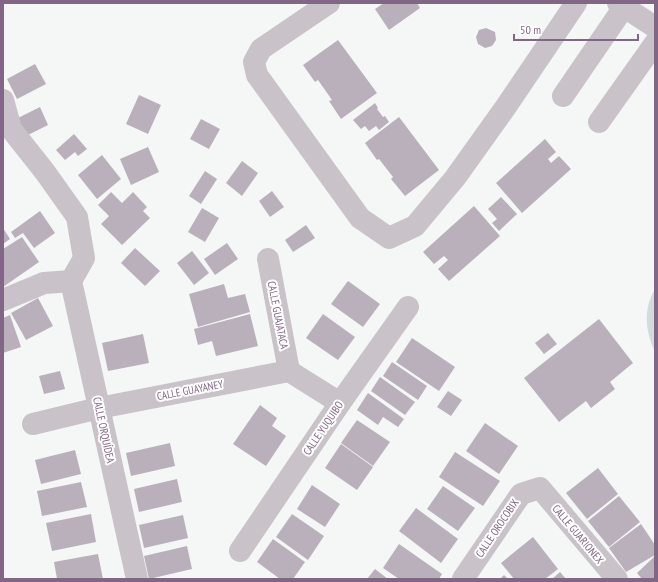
<svg xmlns="http://www.w3.org/2000/svg" width="658" height="582" viewBox="0 0 658 582" font-family="'PT Sans Narrow',sans-serif">
<rect width="100%" height="100%" fill="#f4f7f5"/>
<path fill="#d3dcdc" d="M655,289V352C645,331 643,309 655,289Z"/>
<g fill="#bab0bc">
<path d="M384,3H417L420,8L389,30L375,9Z"/>
<path d="M486,28L495,32L496,40L492,46L485,48L478,44L476,37L479,30Z"/>
<path d="M338,40L377,93L341,119L329,101L332,100L318,80L315,82L303,65Z"/>
<path d="M35,64L46,84L17,99L7,79Z"/>
<path d="M139,95L161,105L148,134L126,124Z"/>
<path d="M375,103L378,108L377,109L383,117L385,116L389,122L379,130L376,126L369,131L365,126L361,129L353,120Z"/>
<path d="M40,107L48,125L22,138L14,120Z"/>
<path d="M399,117L439,170L405,196L391,179L393,177L379,159L377,160L365,143Z"/>
<path d="M201,119L220,129L209,149L190,139Z"/>
<path d="M74,134L87,149L78,156L75,152L65,160L56,150Z"/>
<path d="M545,139L556,152L548,159L551,163L559,156L571,169L522,213L496,183Z"/>
<path d="M148,147L159,172L131,185L120,159Z"/>
<path d="M102,155L121,179L97,199L78,175Z"/>
<path d="M242,161L258,173L242,196L226,183Z"/>
<path d="M205,171L217,179L201,204L189,196Z"/>
<path d="M272,191L284,207L270,217L259,201Z"/>
<path d="M111,192L122,203L133,192L147,207L143,211L150,218L122,245L101,224L109,216L98,205Z"/>
<path d="M501,197L517,214L499,231L492,223L497,219L488,209Z"/>
<path d="M474,206L500,236L449,281L438,269L448,260L444,256L434,264L423,252Z"/>
<path d="M202,208L219,218L205,242L188,232Z"/>
<path d="M40,211L55,233L34,248L23,233L15,238L11,232Z"/>
<path d="M306,225L315,238L293,252L285,240Z"/>
<path d="M3,228L10,239L3,244Z"/>
<path d="M22,237L39,262L3,287V249Z"/>
<path d="M227,243L238,259L215,275L204,259Z"/>
<path d="M135,248L160,271L145,286L121,263Z"/>
<path d="M192,251L209,273L194,285L177,263Z"/>
<path d="M348,281L380,304L363,327L331,304Z"/>
<path d="M224,284L228,298L245,294L250,312L198,327L189,294Z"/>
<path d="M38,298L53,326L26,340L11,313Z"/>
<path d="M250,314L258,346L216,356L212,341L198,345L194,329Z"/>
<path d="M323,314L355,337L338,360L306,338Z"/>
<path d="M10,315L21,347L3,353V318Z"/>
<path d="M599,319L633,363L610,382L615,389L591,408L586,401L559,422L524,378Z"/>
<path d="M548,333L557,344L544,354L535,343Z"/>
<path d="M143,334L149,363L108,371L102,343Z"/>
<path d="M412,338L455,367L439,391L396,362Z"/>
<path d="M392,362L427,386L418,400L383,376Z"/>
<path d="M60,371L65,389L44,394L39,376Z"/>
<path d="M380,377L415,402L405,415L371,391Z"/>
<path d="M448,391L462,400L451,416L437,407Z"/>
<path d="M368,393L404,419L398,427L383,417L378,425L357,410Z"/>
<path d="M260,405L277,418L272,426L286,436L266,466L233,444Z"/>
<path d="M357,420L390,442L373,466L341,443Z"/>
<path d="M485,423L518,446L499,474L466,451Z"/>
<path d="M170,443L175,466L131,476L126,453Z"/>
<path d="M341,444L373,467L357,490L325,468Z"/>
<path d="M75,450L81,474L41,484L35,460Z"/>
<path d="M455,452L500,481L483,506L439,477Z"/>
<path d="M598,468L618,494L587,519L566,493Z"/>
<path d="M177,479L182,502L139,512L134,489Z"/>
<path d="M81,482L87,507L42,516L37,491Z"/>
<path d="M312,485L340,504L325,527L297,509Z"/>
<path d="M443,486L475,508L458,531L427,509Z"/>
<path d="M619,496L640,522L609,547L588,521Z"/>
<path d="M416,508L458,539L441,563L399,531Z"/>
<path d="M91,514L96,542L52,551L46,523Z"/>
<path d="M292,514L324,536L308,560L276,537Z"/>
<path d="M183,515L188,538L144,548L139,525Z"/>
<path d="M641,524L655,545V555L626,572L609,548Z"/>
<path d="M533,537L558,569L545,579H514L501,563Z"/>
<path d="M273,539L305,562L293,579H280L257,562Z"/>
<path d="M399,544L442,574L439,579H399L383,568Z"/>
<path d="M187,546L192,569L149,579L144,556Z"/>
<path d="M98,554L103,579H57L54,562Z"/>
<path d="M655,556V579H642L637,573Z"/>
<path d="M375,569L388,579H367Z"/>
<path d="M560,572L566,579H552Z"/>
<path d="M504,575L508,579H500Z"/>
</g>
<g fill="none" stroke-linecap="round" stroke-linejoin="round">
<g stroke="#c9c2c9" stroke-width="22">
<path d="M329,3L261,49L254,62L257,75L360,218L389,238L415,226L455,178L505,108L576,3"/>
<path d="M618,3L655,27"/>
<path d="M563,96L624,7"/>
<path d="M3,100L11,129L45,172L77,217L84,258L71,281"/>
<path d="M599,122L655,43"/>
<path d="M268,259L289,371"/>
<path d="M71,281L137,579"/>
<path d="M3,300L44,283L71,281"/>
<path d="M33,424L99,408L289,371L340,403"/>
<path d="M240,551L340,403L408,307"/>
<path d="M463,579L521,494L540,488L617,579"/>
</g>
</g>
<g text-anchor="middle" dominant-baseline="central" stroke-width="4" stroke-linejoin="round" paint-order="stroke">
<g font-size="11" fill="#826685" stroke="#fff">
<text transform="translate(278 315) rotate(79)">CALLE GUAJATACA</text>
<text transform="translate(190 390) rotate(-11)">CALLE GUAYANEY</text>
<text transform="translate(323 428) rotate(-56)">CALLE YUQUIBO</text>
<text transform="translate(104 430) rotate(78)">CALLE ORQUÍDEA</text>
<text transform="translate(497 528) rotate(-56)">CALLE OROCOBIX</text>
<text transform="translate(578 534) rotate(50)">CALLE GUARIONEX</text>
</g>
</g>
<rect width="658" height="582" fill="none" stroke="#826685" stroke-width="8"/>
<path d="M514 34v6h124v-6" fill="none" stroke="#826685" stroke-width="2"/>
<text x="520" y="34" font-size="12" fill="#826685" stroke="#ffffff" stroke-width="3" paint-order="stroke">50 m</text>
</svg>
